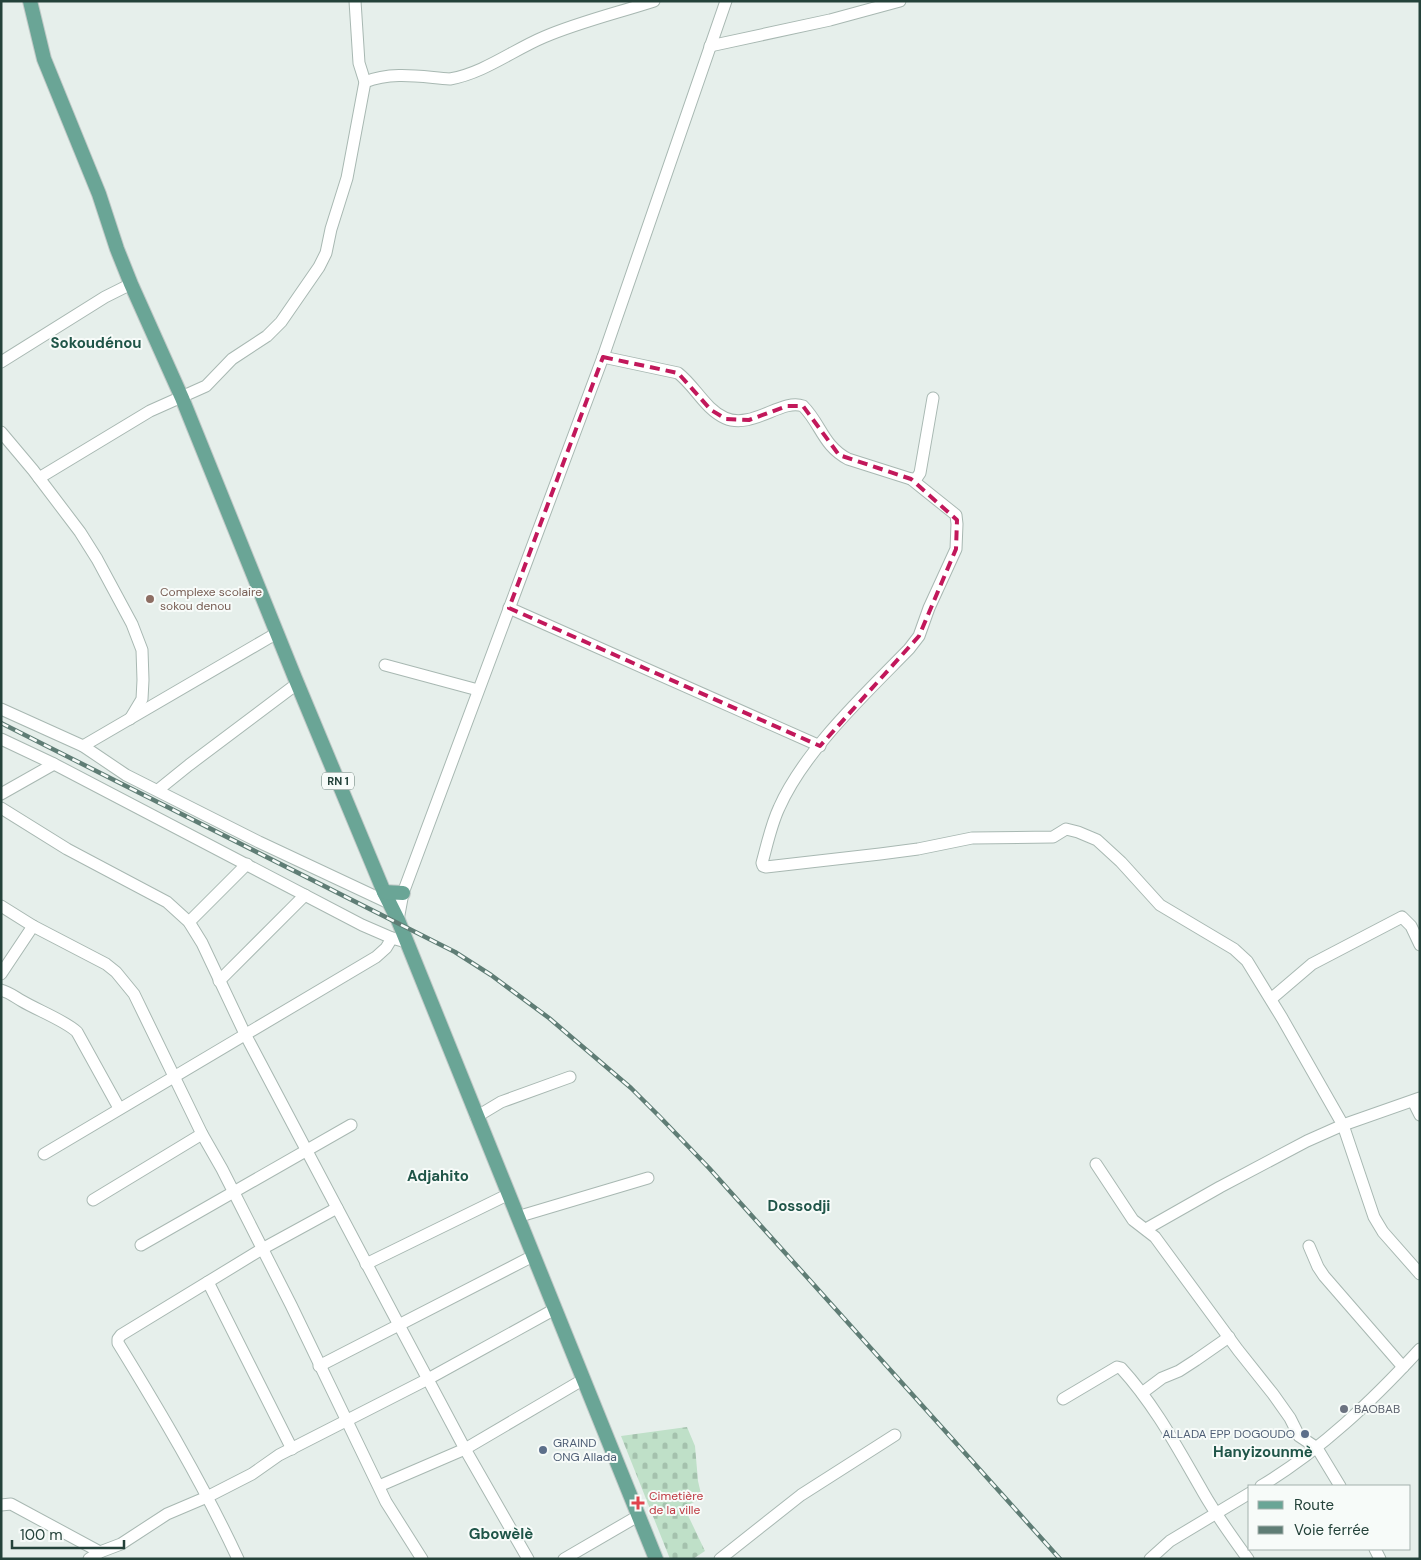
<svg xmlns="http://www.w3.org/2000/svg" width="1421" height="1560" viewBox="0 0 1421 1560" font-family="'DM Sans',sans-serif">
<defs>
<pattern id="cemetery-stones" width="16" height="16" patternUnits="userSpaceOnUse" patternTransform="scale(1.25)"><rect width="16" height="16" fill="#bfe0c8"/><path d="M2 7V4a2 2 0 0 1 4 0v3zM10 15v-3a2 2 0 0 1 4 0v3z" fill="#a4c1ad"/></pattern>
</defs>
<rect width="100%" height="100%" fill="#e6efeb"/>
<path fill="url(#cemetery-stones)" d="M687,1427L695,1446L698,1481L702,1498L684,1507L705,1551L693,1559H670L621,1436Z"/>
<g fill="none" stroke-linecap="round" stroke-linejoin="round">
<g stroke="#a8b8b2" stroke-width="13">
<g id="minor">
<path d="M710,46L830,20L900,1"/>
<path d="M365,82C393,71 421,77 450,79C484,73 513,50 544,37C579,22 617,13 654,1"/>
<path d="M603,357L678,373C695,386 705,409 725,418C752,430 782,398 803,406C821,424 823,446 848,459L911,479H916L920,473L933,398"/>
<path d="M1,362L105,297L131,284"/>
<path d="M1,432L33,470L80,532L97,559L132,624L142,650L143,680L142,699L130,719"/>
<path d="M39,478L150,411L206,386L232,359L267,336L281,322L319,267L326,253L331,229L347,178L364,87L365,82L359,63L355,1"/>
<path d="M911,479L956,515L957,524L956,549L929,608L919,636L909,649C865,694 804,751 779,808C771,825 767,845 762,863L763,866L766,867L880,854L918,849L972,838L1053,837L1066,829L1078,832L1097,840L1121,862L1160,905L1234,949L1247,961L1282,1018L1343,1125L1374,1217L1383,1232L1420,1274"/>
<path d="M509,608L820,746"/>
<path d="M385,665L478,690"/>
<path d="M1,709L83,746L126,775L259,842L389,903"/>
<path d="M1,739L54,764L362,925L392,938L406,942"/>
<path d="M83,746L277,633"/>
<path d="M158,790L189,765L298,683"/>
<path d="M1,794L54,764"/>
<path d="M1,808L67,849L167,902L189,922L202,943L245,1034L399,1325L465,1449L528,1559"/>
<path d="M1,906L33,926L106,964L116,972L134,994L202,1134L222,1169L291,1305L386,1502L422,1559"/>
<path d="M398,920L403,893L603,357L726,1"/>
<path d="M189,922L247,864"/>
<path d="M1,974L33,926"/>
<path d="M219,981L305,895"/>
<path d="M1,990C9,992 15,997 22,1001C37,1010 66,1021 77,1032L119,1108"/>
<path d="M1271,999L1312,964L1402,917L1411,926L1420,945"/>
<path d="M1413,1101L1420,1115"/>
<path d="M476,1117L501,1102L570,1077"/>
<path d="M44,1154L376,957L386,948L392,938"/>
<path d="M1096,1164L1133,1220L1155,1237L1238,1350L1273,1394L1290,1418L1299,1436L1317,1448L1340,1486"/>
<path d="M93,1200L202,1134"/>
<path d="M517,1217L648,1178"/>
<path d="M1146,1229L1220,1187L1307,1141L1343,1125L1420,1098"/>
<path d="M141,1245L351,1125"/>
<path d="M1309,1246L1318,1267L1324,1276L1403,1367"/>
<path d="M366,1264L507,1195"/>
<path d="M208,1282L292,1449"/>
<path d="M319,1366L533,1256"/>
<path d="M1142,1393L1162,1378L1179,1371L1196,1360L1229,1337"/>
<path d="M1063,1399L1117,1367L1121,1368C1155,1405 1178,1449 1203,1492C1216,1515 1232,1537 1248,1559"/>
<path d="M379,1486L465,1449L584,1379"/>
<path d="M1261,1486C1321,1450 1372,1401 1420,1349"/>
<path d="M1,1505L11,1504L100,1552"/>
<path d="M1375,1549L1380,1559"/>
<path d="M89,1559L100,1552L121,1544L167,1514L207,1497L252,1474L279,1455L428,1379L555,1309"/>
<path d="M238,1559C203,1484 161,1413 118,1343V1339L121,1335L262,1249L337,1208"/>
<path d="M564,1559L638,1516"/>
<path d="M720,1559L801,1495L895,1435"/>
<path d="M1150,1559L1170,1541L1250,1493"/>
</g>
</g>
<g stroke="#c2cac8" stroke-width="16">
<g id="major">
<path d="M30,1L44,59L99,194L117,249L131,284L182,398L295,678L384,892L398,920L656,1559"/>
<path d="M384,892L403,893"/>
</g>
</g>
<use href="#minor" stroke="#fff" stroke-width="11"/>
<use href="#major" stroke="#6aa596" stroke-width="14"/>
<g stroke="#5f7d75" stroke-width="4.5">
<path id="rail" d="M1,723L455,952L491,975L549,1018L631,1088L659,1116L709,1168L1060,1559"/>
</g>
<use href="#rail" stroke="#f7fbf9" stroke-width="2.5" stroke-dasharray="8" stroke-linecap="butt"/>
</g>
<path fill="none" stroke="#c2185b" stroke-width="4" stroke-dasharray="10 6" stroke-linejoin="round" d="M603,357L678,373L711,410L726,419L749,420L787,406H803L839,455L911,479L957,520L956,549L919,636L820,746L509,608Z"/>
<circle fill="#8d6e63" stroke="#f7fbf9" stroke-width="2" cx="150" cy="599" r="5"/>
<circle fill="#6b7280" stroke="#f7fbf9" stroke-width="2" cx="1344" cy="1409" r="5"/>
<g fill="#5c6f8a" stroke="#f7fbf9" stroke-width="2">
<circle cx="1305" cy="1434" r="5"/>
<circle cx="543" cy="1450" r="5"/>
</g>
<path fill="#e0444e" stroke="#f7fbf9" stroke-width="2" d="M635.5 1495.5h5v5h5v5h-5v5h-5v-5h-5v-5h5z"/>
<g text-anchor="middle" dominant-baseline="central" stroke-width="4" stroke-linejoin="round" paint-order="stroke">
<rect fill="#f7fbf9" stroke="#637a73" stroke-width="1" x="322" y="772.5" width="32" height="17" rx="4"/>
<g font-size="11" font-weight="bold" fill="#24423a">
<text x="338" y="781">RN 1</text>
</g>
<g font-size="12" fill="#785e54" stroke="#f7fbf9" text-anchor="start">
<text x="160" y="592">Complexe scolaire<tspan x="160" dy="14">sokou denou</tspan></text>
</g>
<g font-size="12" fill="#5b616d" stroke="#f7fbf9" text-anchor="start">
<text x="1354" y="1409">BAOBAB</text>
</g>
<g font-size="12" fill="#4e5e75" stroke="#f7fbf9" text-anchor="end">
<text x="1295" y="1434">ALLADA EPP DOGOUDO</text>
<text x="553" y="1443" text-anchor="start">GRAIND<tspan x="553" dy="14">ONG Allada</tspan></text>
</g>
<g font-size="12" fill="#be3a42" stroke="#f7fbf9" text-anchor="start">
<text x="649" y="1496">Cimetière<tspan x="649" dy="14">de la ville</tspan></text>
</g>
<g font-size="15" font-weight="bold" fill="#1f5548" stroke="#f7fbf9">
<text x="96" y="343">Sokoudénou</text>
<text x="438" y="1176">Adjahito</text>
<text x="799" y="1206">Dossodji</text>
<text x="1263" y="1452">Hanyizounmè</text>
<text x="501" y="1534">Gbowèlè</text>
</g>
</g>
<rect width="1421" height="1560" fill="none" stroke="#24423a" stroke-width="5"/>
<rect x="1248" y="1485" width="162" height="65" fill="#f7fbf9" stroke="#a3b1ad"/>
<rect x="1258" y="1501" width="25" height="8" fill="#6aa596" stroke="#a3b1ad"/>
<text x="1294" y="1510" font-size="15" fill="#24423a">Route</text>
<rect x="1258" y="1526" width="25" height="8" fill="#5f7d75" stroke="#a3b1ad"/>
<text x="1294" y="1535" font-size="15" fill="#24423a">Voie ferrée</text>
<path d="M12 1540v8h112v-8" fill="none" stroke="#24423a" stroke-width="2.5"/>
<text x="20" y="1540" font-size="15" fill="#24423a" stroke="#f7fbf9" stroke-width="4" paint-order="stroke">100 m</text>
</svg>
